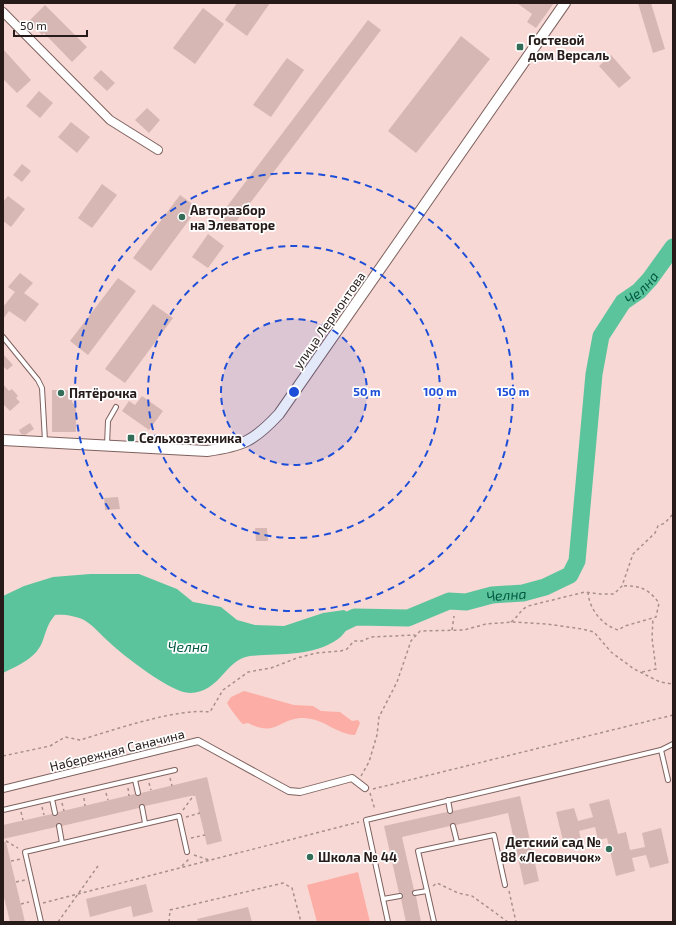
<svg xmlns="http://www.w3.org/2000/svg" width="676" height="925" viewBox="0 0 676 925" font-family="'Exo 2',sans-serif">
<rect width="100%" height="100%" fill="#f8d8d4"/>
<g fill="#fcada5">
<path d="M244,691L294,705L313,706L321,711L340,712L352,721L358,720L360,723L355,735C336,734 323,718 303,718C279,718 276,738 248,723L243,724C240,722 229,707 227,703L231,697Z"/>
<path d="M358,872L370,922H317L307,885Z"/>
</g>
<path fill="#5cc49d" d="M90,574H139L177,589L193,602L221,607L237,620L255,625L284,626L323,613L344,610L355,617C350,624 345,634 338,639C313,657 279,653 250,656C225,659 221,692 190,693C171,693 124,656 109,642C102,636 93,625 84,620C76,616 64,614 55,615C47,625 47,629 43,640C37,658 19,665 3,673V596L24,586L53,577Z"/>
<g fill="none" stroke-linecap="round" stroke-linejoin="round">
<path stroke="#5cc49d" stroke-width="17" id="s1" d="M334,627L355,617L408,618L449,601L466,602L492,595L523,593L545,587L570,575L577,561L594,374L601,336L623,302L639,291L650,279L673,247"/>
</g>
<g fill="#d7b7b4">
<path d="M237,3H270L247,36L225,20Z"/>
<path d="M517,3H554L536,28L527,22L532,14Z"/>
<path d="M638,3H651L665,49L653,53Z"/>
<path d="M45,5L87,47L72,62L44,33L42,35L29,21Z"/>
<path d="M203,8L224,24L195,64L173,48Z"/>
<path d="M368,20L381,30L232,227L219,217Z"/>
<path d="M461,36L490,59L416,153L388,131Z"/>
<path d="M3,49L31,80L17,93L3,79Z"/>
<path d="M611,55L631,78L619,88L599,66Z"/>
<path d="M287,58L304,70L271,117L253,105Z"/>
<path d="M101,70L115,83L107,91L93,78Z"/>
<path d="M39,91L53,103L40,118L26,106Z"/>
<path d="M147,108L160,120L149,133L135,120Z"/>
<path d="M71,122L90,137L77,153L58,137Z"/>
<path d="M22,164L31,171L22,182L13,175Z"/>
<path d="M102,184L117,195L92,228L78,218Z"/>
<path d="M180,195L198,208L151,271L133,258Z"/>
<path d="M8,196L25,209L11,227L3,221V202Z"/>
<path d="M208,234L224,246L208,268L192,257Z"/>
<path d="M20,273L33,283L24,293L39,304L25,322L9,311L3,319V307L15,292L8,287Z"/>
<path d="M118,278L136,291L88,355L70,341Z"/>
<path d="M153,304L173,318L125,383L105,369Z"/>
<path d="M3,354L13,365L7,370L3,366Z"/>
<path d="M3,384L9,391L12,389L18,396L16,398L20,402L10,411L3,404Z"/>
<path d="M52,390H67L72,394V402L76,406V432H52Z"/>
<path d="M142,396L163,411L149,430L122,411L129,401L135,405Z"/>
<path d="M30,423L34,429L25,435L21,434L19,430Z"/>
<path d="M118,497L120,509L105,510L104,498Z"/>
<path d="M255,528H267L268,541H256Z"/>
<path d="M207,777L222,841L207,845L195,795L145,806L141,804L139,808L62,826L58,823L56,827L3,839V825L52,814L56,816L58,812L135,794L138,796L141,793Z"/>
<path d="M520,796L539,881L524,885L508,813L456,825L453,823L450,826L402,837L414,890L412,894L416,896L421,922H406L401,899L403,895L399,893L384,826L447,812L451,814L453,811Z"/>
<path d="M609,799L618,834L626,832L630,850L645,847L642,833L661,828L669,863L650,868L646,855L632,858L635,871L616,876L607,838L598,840L595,827L579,831L582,844L565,849L556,812L574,808L578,821L593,817L589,804Z"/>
<path d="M3,842H6L25,922H10L3,893Z"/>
<path d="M146,884L153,912L133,917L131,906L90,917L86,899Z"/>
<path d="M248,907L252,922H198L197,919Z"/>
</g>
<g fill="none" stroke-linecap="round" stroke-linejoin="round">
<g stroke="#7e625f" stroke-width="6">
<g id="service">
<path d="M3,337L38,380L42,388L45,441"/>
<path d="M107,445L108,421L116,407"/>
<path d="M661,750L668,780"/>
<path d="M135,780L138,793"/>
<path d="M52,799L55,813"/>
<path d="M448,800L450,811"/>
<path d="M142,807L145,823"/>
<path d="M3,810L175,770"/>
<path d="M59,826L62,843"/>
<path d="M453,826L457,842"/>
<path d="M415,893L427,891"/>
<path d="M383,899L400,896"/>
<path d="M41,922L25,852L179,816L187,852"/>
<path d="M388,922L366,820L661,750L673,744"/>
<path d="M434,922L418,851L494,835L505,885"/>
</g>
</g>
<g stroke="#7e625f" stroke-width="8">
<path id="pedestrian" d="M3,789L198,741L289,791L300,792L352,778L365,788"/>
</g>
<g stroke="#7e625f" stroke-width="10">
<path id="minor" d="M3,12L110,120L158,150"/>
</g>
<g stroke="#7e625f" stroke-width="12">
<path id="tertiary" d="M3,440L207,451C243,446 254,441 279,414L565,3"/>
</g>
<g stroke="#a78f8c" stroke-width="1.5" stroke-dasharray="3 3" stroke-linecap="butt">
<path d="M588,592C589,609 602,625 618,630L625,626L656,617L659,603C649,589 639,585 622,586"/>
<path d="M511,622C518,617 520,610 528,606L585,592L600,594H614L622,586L633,554L655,533L658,526L665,523L673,514"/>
<path d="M452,630L454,616"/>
<path d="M642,672L656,669L652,638L653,618"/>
<path d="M3,756L50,746L65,737L80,740C114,730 176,708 210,712L223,690L248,672L271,668L297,658L316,653L341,651L347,649L354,641H362L371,637L415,635"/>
<path d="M361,776L369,762L377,735L379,717L397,682L411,641L420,631L464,630L486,624L513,622L547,624L582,629L594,632L611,652L634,669L660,682L673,684"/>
<path d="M170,778L172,786"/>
<path d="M149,783L151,790"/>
<path d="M128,788L129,796"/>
<path d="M373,789L673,715"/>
<path d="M106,793L108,800"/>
<path d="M370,793L375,810"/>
<path d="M84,798L85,806"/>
<path d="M62,803L64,811"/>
<path d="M42,807L44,815"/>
<path d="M183,810L194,795"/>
<path d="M21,812L23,820"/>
<path d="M186,817L200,813"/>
<path d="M191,838L205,835"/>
<path d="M6,841L18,848"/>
<path d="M194,855L209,860"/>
<path d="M11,861L21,859"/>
<path d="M182,866L189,859"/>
<path d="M16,882L25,880"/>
<path d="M433,886L437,883L458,893L472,896L508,922"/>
<path d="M509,891L516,922"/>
<path d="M43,903L359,822"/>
<path d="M21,904L29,902"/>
<path d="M58,922L98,866"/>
<path d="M169,922L170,910L283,883L292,888L301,922"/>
</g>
<use href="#service" stroke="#fff" stroke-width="4"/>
<use href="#pedestrian" stroke="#fff" stroke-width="6"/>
<use href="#minor" stroke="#fff" stroke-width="8"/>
<use href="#tertiary" stroke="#fff" stroke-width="10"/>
</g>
<circle cx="294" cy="392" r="73" fill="#1d4ed8" fill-opacity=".12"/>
<g fill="none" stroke="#1d4ed8" stroke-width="2" stroke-dasharray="7 5">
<circle cx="294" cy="392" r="73"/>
<circle cx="294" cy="392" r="146"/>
<circle cx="294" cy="392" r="219"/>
</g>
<g fill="#336d57" stroke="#fff" stroke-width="1.5">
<rect x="516" y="43" width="8" height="8" rx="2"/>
<circle cx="182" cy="217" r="4"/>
<circle cx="61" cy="393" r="4"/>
<rect x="127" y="434" width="8" height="8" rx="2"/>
<circle cx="609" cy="849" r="4"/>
<circle cx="310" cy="857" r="4"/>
</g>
<g text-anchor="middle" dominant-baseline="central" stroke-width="3.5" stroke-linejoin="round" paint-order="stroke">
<g font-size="13" font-weight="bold" fill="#261b19" stroke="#fff" text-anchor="start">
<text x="528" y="40">Гостевой<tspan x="528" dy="15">дом Версаль</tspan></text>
<text x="190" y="210">Авторазбор<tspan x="190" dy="15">на Элеваторе</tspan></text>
<text x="69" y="393">Пятёрочка</text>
<text x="139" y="438">Сельхозтехника</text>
<text x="601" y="842" text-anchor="end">Детский сад №<tspan x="601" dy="15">88 «Лесовичок»</tspan></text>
<text x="318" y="857">Школа № 44</text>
</g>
<g font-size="13" fill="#261b19" stroke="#fff">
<text transform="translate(329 320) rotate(-55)">улица Лермонтова</text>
<text transform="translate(117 750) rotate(-14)">Набережная Саначина</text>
</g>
<g font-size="14" font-style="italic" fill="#005a41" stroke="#fff">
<text stroke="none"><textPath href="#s1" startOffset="552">Челна</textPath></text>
<text stroke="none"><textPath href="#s1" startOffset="179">Челна</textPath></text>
<text x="188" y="646">Челна</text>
</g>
</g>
<circle cx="294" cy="392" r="6" fill="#1d4ed8" stroke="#fff" stroke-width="2"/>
<g font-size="12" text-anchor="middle" font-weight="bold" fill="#1d4ed8" stroke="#fff" stroke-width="3.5" stroke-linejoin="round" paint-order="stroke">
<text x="367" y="396">50 m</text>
<text x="440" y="396">100 m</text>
<text x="513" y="396">150 m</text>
</g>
<rect width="676" height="925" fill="none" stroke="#261b19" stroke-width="8"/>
<path d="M14 30v6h73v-6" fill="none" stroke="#261b19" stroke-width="2"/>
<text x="20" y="30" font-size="12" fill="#261b19" stroke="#ffffff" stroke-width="3" paint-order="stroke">50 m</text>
</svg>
